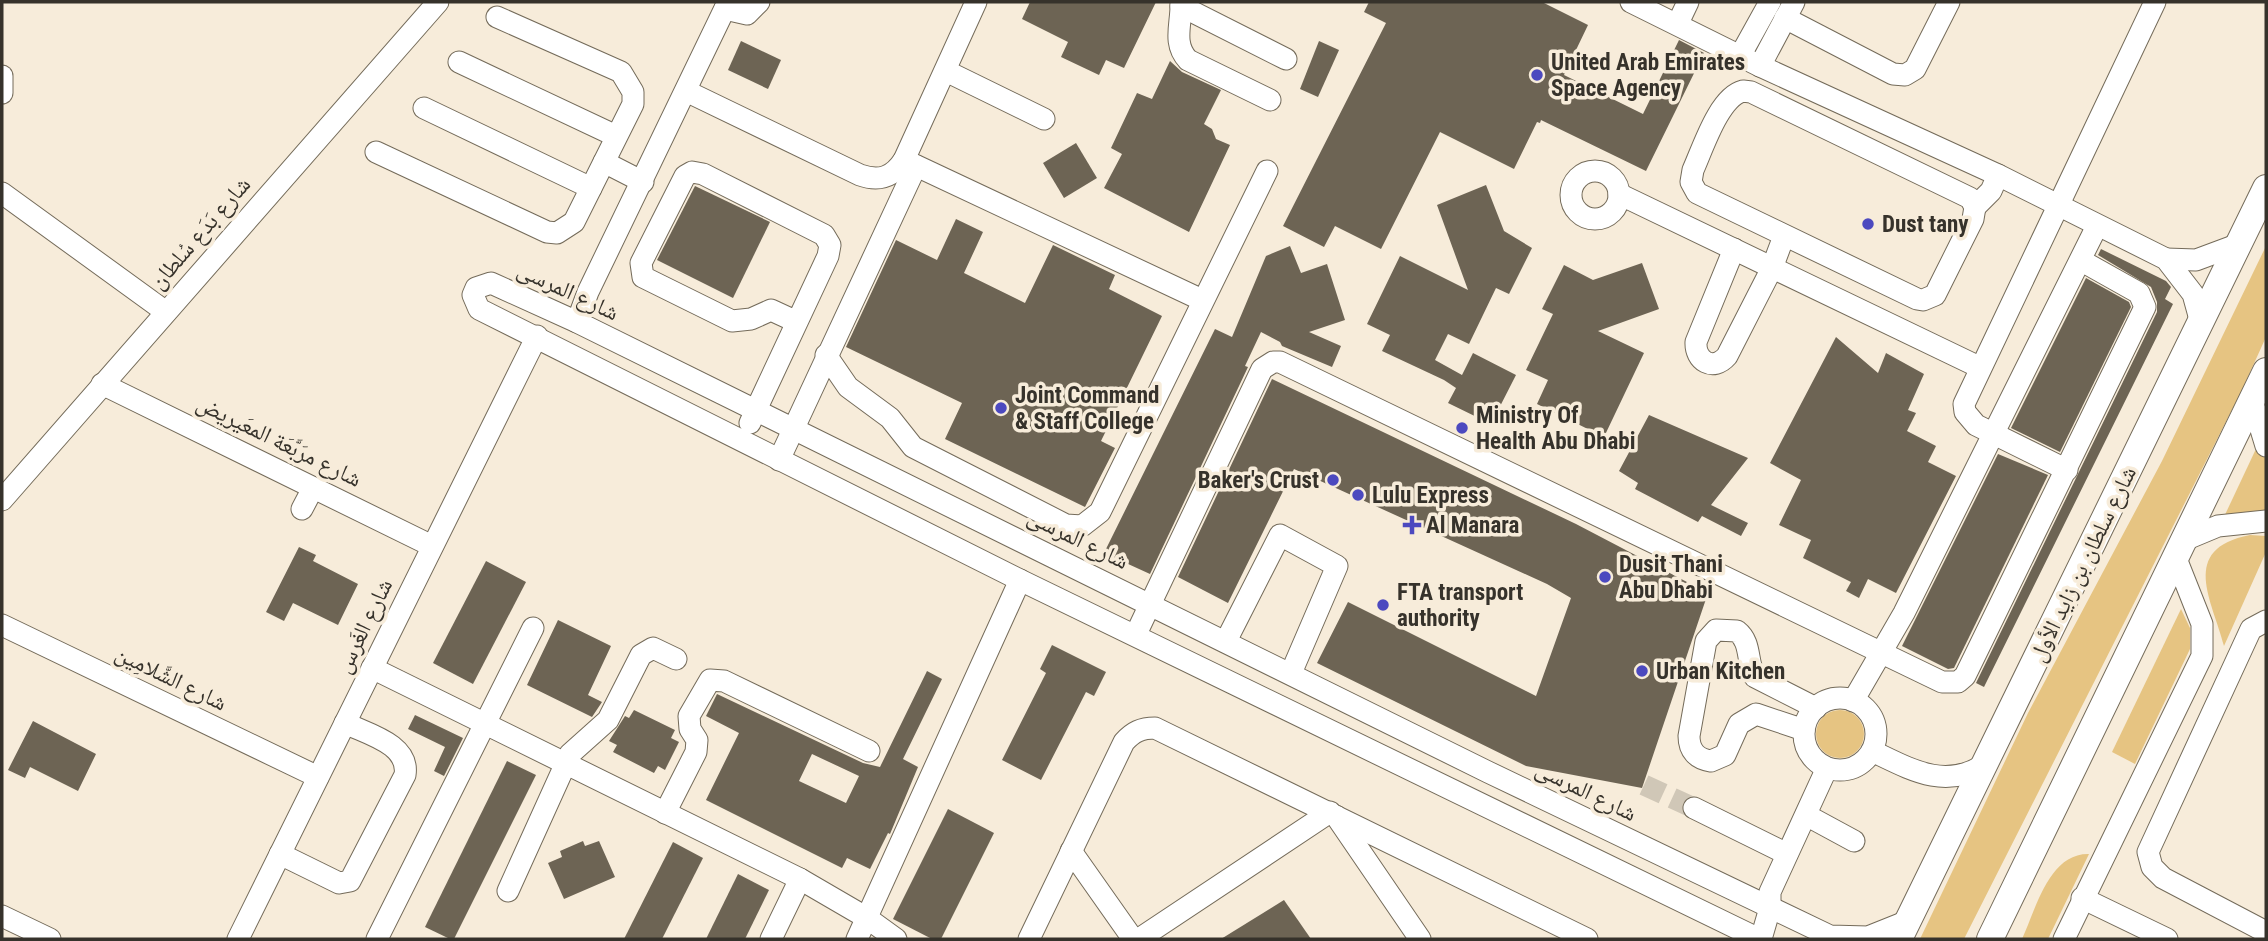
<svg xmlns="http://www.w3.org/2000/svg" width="2268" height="941" viewBox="0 0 2268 941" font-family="'Roboto Condensed','Noto Naskh Arabic',sans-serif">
<rect width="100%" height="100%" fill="#f7ecda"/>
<g fill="#e6c482">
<path d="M2266,246V337L2242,390L1964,939H1920L2028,713L2162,461Z"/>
<path d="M2260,449L2266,460V513L2223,519L2255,451Z"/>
<path d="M2250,535L2266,536V552L2224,646C2213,601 2178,549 2250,535Z"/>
<path d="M2181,609L2190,628V649L2135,764L2112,752Z"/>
<circle cx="1840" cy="734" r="24"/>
<path d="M2089,854L2048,939H2022C2036,909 2049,853 2089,854Z"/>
</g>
<g fill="#6d6454" fill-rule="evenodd">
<path d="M1030,2H1156L1124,68L1106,60L1099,75L1061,57L1068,42L1022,19Z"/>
<path d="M1369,2H1542L1588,25L1564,75L1643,114L1679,40L1704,53L1646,171L1541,120L1540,123L1537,122L1514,169L1440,132L1381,249L1335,226L1324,247L1283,226L1386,23L1364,12Z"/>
<path d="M741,41L781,60L768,89L728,70Z"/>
<path d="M1319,41L1339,50L1318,97L1300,89Z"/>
<path d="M1170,61L1182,72L1221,90L1204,124L1212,129L1216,139L1230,145L1189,232L1104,188L1122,154L1111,148L1137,93L1152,99Z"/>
<path d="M1076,143L1097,178L1064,198L1043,163Z"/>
<path d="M1486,185L1504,231L1532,248L1509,294L1496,288L1469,344L1448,334L1435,360L1462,375L1473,353L1516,375L1491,424L1448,403L1456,388L1444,380L1382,351L1390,335L1367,324L1400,256L1468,290L1437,205Z"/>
<path d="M695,186L770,222L733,298L657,260Z"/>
<path d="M956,219L983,232L964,273L1025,303L1053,245L1115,275L1109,289L1162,316L1101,441L1115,448L1085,507L945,439L962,403L846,347L896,240L937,260Z"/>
<path d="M1290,246L1301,273L1327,264L1345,320L1309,332L1341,346L1332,367L1282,346L1280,342L1261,332L1245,366L1248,367L1150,574L1104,553L1215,329L1232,337L1266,256Z"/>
<path d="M2101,249L2166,281L2171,287L2165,299L2173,304L1984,687L1976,683L2157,312V302L2151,287L2098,255Z"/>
<path d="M1642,263L1659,309L1598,331L1644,353L1604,437L1537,404L1548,380L1526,370L1553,314L1542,309L1564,265L1593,280Z"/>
<path d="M2086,278L2129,302L2131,307L2060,452L2011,428Z"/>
<path d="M1836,337L1878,373L1886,353L1924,374L1908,410L1916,413L1907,431L1936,446L1928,462L1956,476L1896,593L1868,579L1859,598L1846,591L1851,582L1803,558L1811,540L1779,525L1801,480L1770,463Z"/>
<path d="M1272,379L1576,524L1708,593L1642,788L1526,766L1317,663L1348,602L1536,696L1571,598L1547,584L1294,469L1228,603L1178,577Z"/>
<path d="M1649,415L1748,458L1711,505L1748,523L1741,536L1702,516L1698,522L1635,489L1638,483L1619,471Z"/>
<path d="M1998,454L2048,475L1954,668L1948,669L1902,646Z"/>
<path d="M299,547L316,555L313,561L358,584L338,625L293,603L284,621L266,612Z"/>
<path d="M486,561L526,582L473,684L433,663Z"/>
<path d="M558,620L611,646L588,695L602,702L592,717L527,685Z"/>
<path d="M1052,645L1106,672L1094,696L1086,692L1041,780L1002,760L1046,673L1040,669Z"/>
<path d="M927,671L942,679L903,759L918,767L890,834L888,833L870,869L847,858L842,868L706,800L739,733L706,716L717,694L863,763L880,767ZM812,754L859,776L846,803L799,781Z"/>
<path d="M634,710L675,730L671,738L679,742L665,770L658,766L654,773L613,752L617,745L609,741L625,716L629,718Z"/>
<path d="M415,715L463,738L444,776L434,771L445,747L408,729Z"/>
<path d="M33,721L96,754L78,791L30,767L25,778L8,770Z"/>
<path d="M507,761L536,775L454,939H450L425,927Z"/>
<path d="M948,809L994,833L941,939H932L893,919Z"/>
<path d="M583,841L585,846L599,841L615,877L564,899L548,863L562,857L560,851Z"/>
<path d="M673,842L703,858L662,939H624Z"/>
<path d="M738,874L769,890L745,939H706Z"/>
<path d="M1284,900L1311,939H1221Z"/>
</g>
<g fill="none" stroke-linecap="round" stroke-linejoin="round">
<path stroke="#d0c7b7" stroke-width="21" stroke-dasharray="21 10" stroke-linecap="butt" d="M1644,785L1694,808"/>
<g stroke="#746b5a" stroke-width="23">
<g id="minor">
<path d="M1181,2C1182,23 1172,43 1188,60L1270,100"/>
<path d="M1631,2L1760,66L1998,175L2166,259L2193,294L2201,323"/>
<path d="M1181,6L1286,59"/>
<path d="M725,9L747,14L759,2"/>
<path d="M1785,18L1893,74L1905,75L1915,69L1949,2"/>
<path d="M1678,23L1688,2"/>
<path d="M1740,56L1770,2"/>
<path d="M459,62L616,136"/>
<path d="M1760,66L1794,2"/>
<path d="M946,71L1044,119"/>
<path d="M2,76V93"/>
<path d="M686,91L860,175C880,182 893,177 904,160L976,2"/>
<path d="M1743,91L1751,92L1970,198L1975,207L1973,219L1935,295L1923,300L1917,299L1697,193L1691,182L1693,170C1703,148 1719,97 1743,91Z"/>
<path d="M424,108L591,188"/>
<path d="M376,152L547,232L557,233L574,222L633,104V92L621,72L497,17"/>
<path d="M904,160L1202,300"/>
<path d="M604,162L643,182"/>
<circle cx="1595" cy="195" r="24"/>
<path d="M2,193L166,312"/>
<path d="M1619,194L1979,367"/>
<path d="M1975,207L1991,191L1998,175"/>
<path d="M1734,249L1696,342C1695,361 1713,372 1727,356L1772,268L1784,236"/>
<path d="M2166,259L2196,260L2239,244"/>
<path d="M577,322L588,292L728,2"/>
<path d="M826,355L848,387L890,418L913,447L1066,525L1082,526L1100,512L1267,171"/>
<path d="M102,384L432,546"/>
<path d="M2252,400L2266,446"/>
<path d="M750,423L755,412L828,256L830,245L824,235L703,174L692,172L685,176L641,263L643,277L732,321L751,319L771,310L797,322"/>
<path d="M779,460L916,166"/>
<path d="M2067,470L1976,425L1965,412L1964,404L2155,2"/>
<path d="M2,500L438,2"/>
<path d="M302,509L313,488"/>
<path d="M2182,541L2218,526L2266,521"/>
<path d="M2266,621L2251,629L2148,852L2152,867L2163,878L2266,932"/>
<path d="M2,625L318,777"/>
<path d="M1136,634L1262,369L1273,362H1280L1942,682H1958L1965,676L2145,307L2139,293L2082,261"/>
<path d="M1226,641L1280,535L1337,566L1291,673"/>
<path d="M372,668L800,879L867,918L896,939"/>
<circle cx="1840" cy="734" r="36"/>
<path d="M1853,701L1904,613L2097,226"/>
<path d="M1804,730L1756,714L1739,724L1725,755L1711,761C1697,759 1689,751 1689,736L1706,641L1716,630L1737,631C1752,643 1746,661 1755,677L1816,708"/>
<path d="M1872,751C1910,769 1944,790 1984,765"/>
<path d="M1694,808L1787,854"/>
<path d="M665,813L696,752L697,740L690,729L689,716L710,680L724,681L869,751"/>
<path d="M1806,815L1854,841"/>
<path d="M1336,816L1420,939"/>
<path d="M1071,851L1133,939"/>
<path d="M280,854L339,883L350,881L405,775C410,744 367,734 345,723"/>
<path d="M508,891L570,754L608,720L641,655L653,648L676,659"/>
<path d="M2082,898L2167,939"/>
<path d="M2,916L50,939"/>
<path d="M238,939L537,336"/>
<path d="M377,939L533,628"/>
<path d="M771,939L800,879"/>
<path d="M857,939L1020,580"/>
<path d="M1029,939L1124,742C1133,732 1141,728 1155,728L1587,939"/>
<path d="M1139,939L1330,812"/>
<path d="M1759,939L1020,580L479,309L473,295L476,288L491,283L577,322L1488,772L1830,936L1868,937L1908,921"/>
<path d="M1761,939L1770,908V892L1827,768"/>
<path d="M2064,939L2202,656V624L2175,556"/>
</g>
</g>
<g stroke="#746b5a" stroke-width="28">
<g id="major">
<path d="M1899,939L2266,188"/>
<path d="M1990,939L2266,371"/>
</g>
</g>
<use href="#minor" stroke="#fff" stroke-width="21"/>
<use href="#major" stroke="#fff" stroke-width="26"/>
</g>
<g fill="#4c49bf" stroke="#f7ecda" stroke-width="2.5">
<circle cx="1537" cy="75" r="7"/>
<circle cx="1868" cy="224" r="7"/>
<circle cx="1001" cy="408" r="7"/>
<circle cx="1462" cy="428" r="7"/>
<circle cx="1333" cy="480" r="7"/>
<circle cx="1358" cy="495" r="7"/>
<path d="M1408.5 514.5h7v7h7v7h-7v7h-7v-7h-7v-7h7z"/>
<circle cx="1605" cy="577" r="7"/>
<circle cx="1383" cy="605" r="7"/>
<circle cx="1642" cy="671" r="7"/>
</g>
<g text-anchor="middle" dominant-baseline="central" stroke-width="7" stroke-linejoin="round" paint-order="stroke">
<g font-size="23" font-weight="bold" fill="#36322b" stroke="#f7ecda" text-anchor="start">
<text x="1551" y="62">United Arab Emirates<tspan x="1551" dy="26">Space Agency</tspan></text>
<text x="1882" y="224">Dust tany</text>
<text x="1015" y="395">Joint Command<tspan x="1015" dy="26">&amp; Staff College</tspan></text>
<text x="1476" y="415">Ministry Of<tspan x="1476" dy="26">Health Abu Dhabi</tspan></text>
<text x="1319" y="480" text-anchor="end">Baker's Crust</text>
<text x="1372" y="495">Lulu Express</text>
<text x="1426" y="525">Al Manara</text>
<text x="1619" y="564">Dusit Thani<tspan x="1619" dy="26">Abu Dhabi</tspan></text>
<text x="1397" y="592">FTA transport<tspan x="1397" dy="26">authority</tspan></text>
<text x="1656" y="671">Urban Kitchen</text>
</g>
<g font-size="23" fill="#36322b" stroke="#f7ecda">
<text transform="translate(200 233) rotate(-49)">شارع بَدَع سُلطان</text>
<text transform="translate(568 291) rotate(25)">شارع المرسى</text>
<text transform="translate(279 441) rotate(26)">شارع مرَبَّعَة المعَيريض</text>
<text transform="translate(1078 539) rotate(26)">شارع المرسى</text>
<text transform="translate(2083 564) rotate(-64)">شارع سلطان بن زايد الأول</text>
<text transform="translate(364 626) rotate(-64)">شارع الغَرس</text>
<text transform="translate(171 678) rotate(26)">شارع الشَّلامِين</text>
<text transform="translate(1586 791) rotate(26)">شارع المرسى</text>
</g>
</g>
<rect width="2268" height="941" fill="none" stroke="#36322b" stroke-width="7"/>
</svg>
